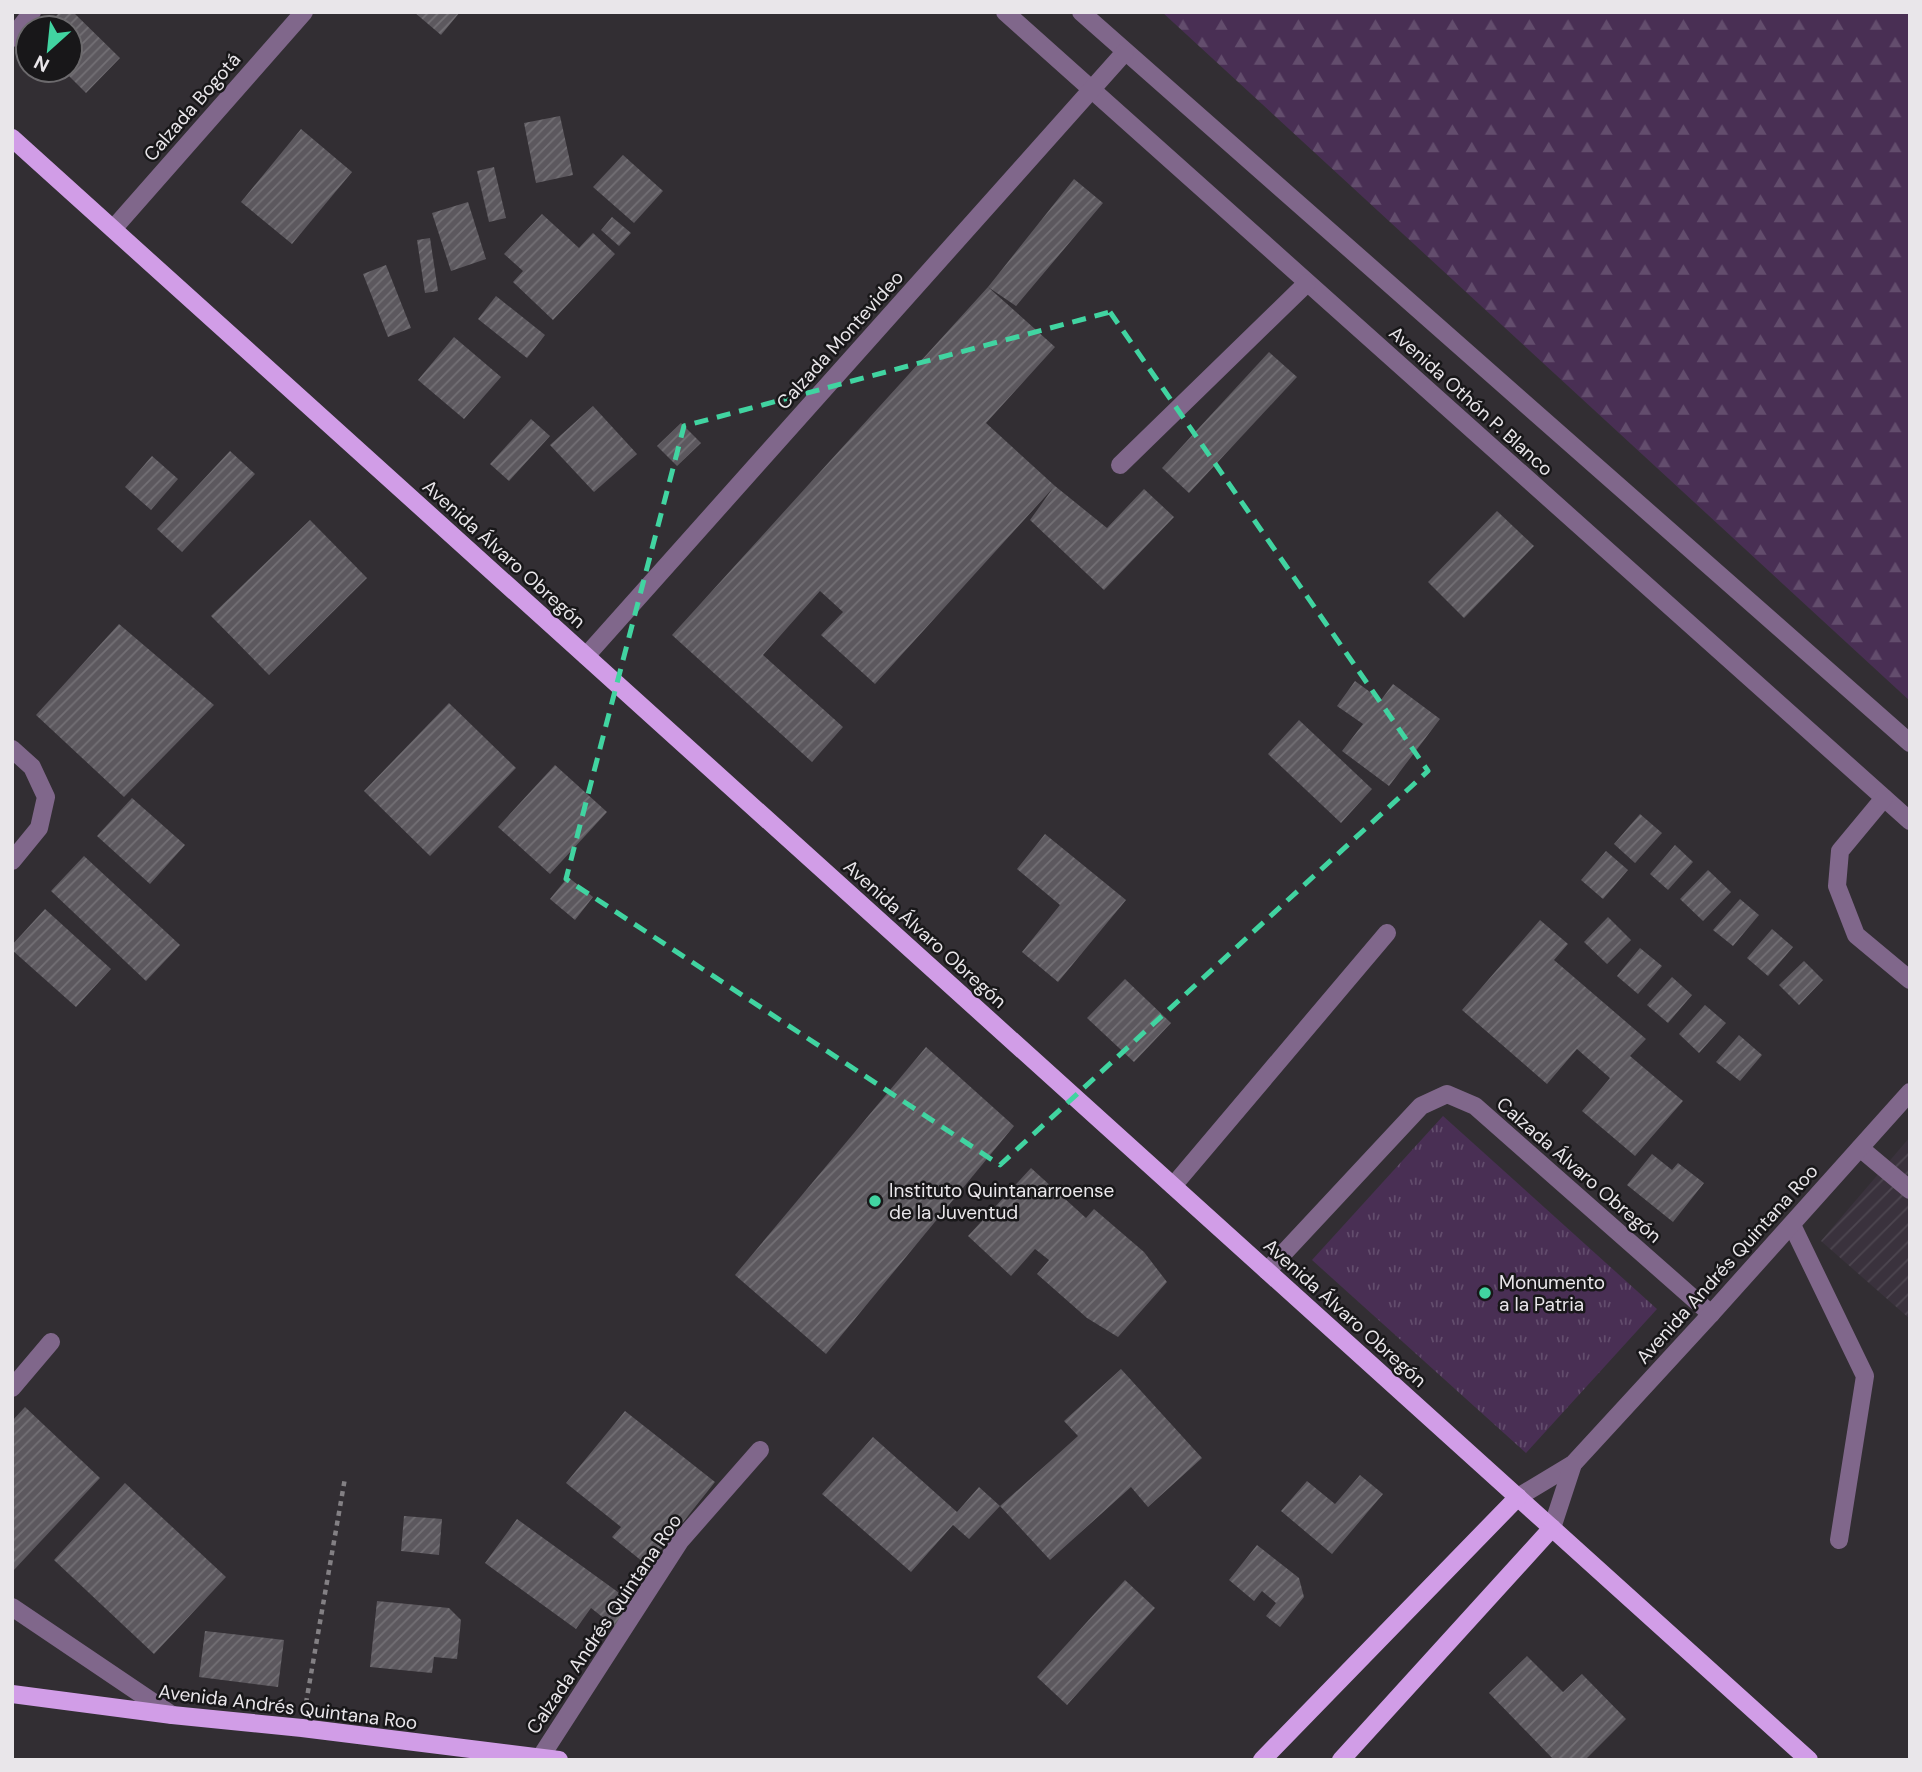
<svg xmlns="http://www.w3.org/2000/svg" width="1922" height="1772" viewBox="0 0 1922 1772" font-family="'DM Sans',sans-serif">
<defs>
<pattern id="industrial-furrows" width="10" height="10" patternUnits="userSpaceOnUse" patternTransform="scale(1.75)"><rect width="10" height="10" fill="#3a323d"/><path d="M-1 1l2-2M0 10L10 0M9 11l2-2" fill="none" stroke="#4d4650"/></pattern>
<pattern id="forest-firs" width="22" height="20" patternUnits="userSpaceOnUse" patternTransform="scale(1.75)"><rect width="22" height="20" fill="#492f54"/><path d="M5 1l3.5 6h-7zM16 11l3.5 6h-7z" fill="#634d6d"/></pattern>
<pattern id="park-tufts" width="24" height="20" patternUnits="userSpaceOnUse" patternTransform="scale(1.75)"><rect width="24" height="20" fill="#492f54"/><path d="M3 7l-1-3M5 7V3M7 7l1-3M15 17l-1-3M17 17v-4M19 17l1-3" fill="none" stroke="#634d6d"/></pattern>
<pattern id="building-hatch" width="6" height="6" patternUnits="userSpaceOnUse" patternTransform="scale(1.75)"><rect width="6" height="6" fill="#5c585e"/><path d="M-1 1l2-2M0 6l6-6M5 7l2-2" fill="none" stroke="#737075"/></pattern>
</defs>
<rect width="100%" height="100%" fill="#322e33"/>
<path fill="url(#industrial-furrows)" d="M1910,1137V1319L1821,1241Z"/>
<path fill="url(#forest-firs)" d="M1162,12H1910V701Z"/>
<path fill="url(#park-tufts)" d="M1443,1116L1657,1309L1526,1453L1312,1260Z"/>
<g fill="url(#building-hatch)">
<path d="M60,12H73L120,58L86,93L63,70H70V28H44Z"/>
<path d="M414,12H460L441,35Z"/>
<path d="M560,116L573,175L536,183L524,123Z"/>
<path d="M301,129L352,172L292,244L241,202Z"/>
<path d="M623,155L663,191L634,223L593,187Z"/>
<path d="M494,167L506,218L489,222L477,171Z"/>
<path d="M1074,179L1103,203L1016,306L988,287L1055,347L986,423L1055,486L1107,528L1144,489L1174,517L1104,590L1030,520L1053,488L875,684L821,635L843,612L820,591L763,655L843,727L812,762L672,635L988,287Z"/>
<path d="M468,202L486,259L451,271L432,213Z"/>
<path d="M542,214L579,248L593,233L615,254L553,320L513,282L523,271L504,254Z"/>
<path d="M612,217L631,233L619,246L601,230Z"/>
<path d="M430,238L438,291L425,293L417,240Z"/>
<path d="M386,265L411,328L388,337L363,274Z"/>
<path d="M496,296L545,335L527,358L478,319Z"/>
<path d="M454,337L501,377L464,419L418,380Z"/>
<path d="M1269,352L1297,377L1189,493L1162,468Z"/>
<path d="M593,406L637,454L594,492L550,445Z"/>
<path d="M531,419L550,436L509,481L490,464Z"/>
<path d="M681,423L701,443L677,466L657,446Z"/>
<path d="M230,451L255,474L182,552L157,529Z"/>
<path d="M152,456L178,479L151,510L125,487Z"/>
<path d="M1497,511L1534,546L1464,618L1428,582Z"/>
<path d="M310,520L367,578L269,675L211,616Z"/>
<path d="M119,624L214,705L124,797L36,715Z"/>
<path d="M1355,681L1381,700L1393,684L1440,719L1389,786L1342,751L1363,724L1337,706Z"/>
<path d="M449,703L516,768L430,856L364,791Z"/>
<path d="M1299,720L1372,789L1341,823L1268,754Z"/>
<path d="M555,765L607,812L550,874L498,827Z"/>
<path d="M132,798L185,845L150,884L97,836Z"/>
<path d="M1640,814L1662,833L1635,863L1614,844Z"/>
<path d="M1045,834L1126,900L1058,982L1022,952L1060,905L1017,869Z"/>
<path d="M1675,845L1693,862L1668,890L1650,874Z"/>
<path d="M1606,851L1628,870L1603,899L1581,880Z"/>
<path d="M84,856L180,945L146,981L51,891Z"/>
<path d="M1708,870L1731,892L1703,921L1680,899Z"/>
<path d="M568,877L593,897L575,920L550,899Z"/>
<path d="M1740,899L1759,915L1733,946L1713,930Z"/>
<path d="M45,909L111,969L76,1007L12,950V945Z"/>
<path d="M1608,917L1631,940L1607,964L1584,942Z"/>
<path d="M1540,920L1568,944L1554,960L1646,1039L1630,1056L1683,1101L1635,1156L1582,1111L1610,1078L1577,1049L1547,1084L1462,1010Z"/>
<path d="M1772,929L1793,947L1768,976L1747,958Z"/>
<path d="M1640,948L1662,966L1638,994L1617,976Z"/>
<path d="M1804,961L1823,980L1799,1005L1779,985Z"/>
<path d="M1672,977L1692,995L1668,1023L1647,1005Z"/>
<path d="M1125,979L1171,1023L1134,1062L1087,1018Z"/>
<path d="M1705,1005L1726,1023L1699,1053L1679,1034Z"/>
<path d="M1739,1035L1762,1055L1740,1081L1716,1062Z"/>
<path d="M926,1047L1014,1126L826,1354L735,1275Z"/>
<path d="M1652,1154L1672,1170L1678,1163L1704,1183L1673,1222L1627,1185Z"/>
<path d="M1031,1168L1086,1218L1094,1209L1144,1252L1167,1282L1118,1337L1087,1318L1037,1274L1049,1260L1035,1249L1011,1276L968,1236Z"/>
<path d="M1121,1369L1202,1458L1148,1507L1131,1487L1050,1560L1000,1506L969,1539L953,1525L911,1572L822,1494L873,1437L957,1512L979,1487L1000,1506L1078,1436L1064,1421Z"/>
<path d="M25,1407L100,1478L12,1572V1421Z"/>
<path d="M625,1411L715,1482L648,1566L612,1537L621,1527L566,1483Z"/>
<path d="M1360,1475L1383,1494L1332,1554L1281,1511L1307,1481L1335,1504Z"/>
<path d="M125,1483L226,1577L154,1654L54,1560Z"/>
<path d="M404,1516L442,1519L439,1555L401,1551Z"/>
<path d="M517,1519L633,1603L615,1627L591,1608L576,1629L485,1563Z"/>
<path d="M1257,1545L1299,1578L1304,1597L1280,1627L1266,1616L1276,1603L1262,1591L1254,1601L1229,1580Z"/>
<path d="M1125,1580L1155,1608L1067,1705L1037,1677Z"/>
<path d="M377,1601L449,1608L461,1620L457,1659L434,1657L432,1673L370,1667Z"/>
<path d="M205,1631L284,1640L278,1687L199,1677Z"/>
<path d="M1527,1656L1563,1692L1582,1674L1626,1719L1585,1760H1554L1489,1693Z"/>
</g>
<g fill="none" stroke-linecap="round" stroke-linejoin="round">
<path stroke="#838084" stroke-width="4.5" stroke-dasharray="5 5" stroke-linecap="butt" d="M306,1703L345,1478"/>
<g stroke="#80678b" stroke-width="18">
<path d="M1005,12L1910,821"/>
<path d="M1081,12L1910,743"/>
<path d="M12,38L32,12"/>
<path d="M113,229L304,12"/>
<path d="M1120,465L1307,283"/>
<path d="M586,656L1125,52"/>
<path d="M12,749L32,767L46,797L39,828L12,861"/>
<path d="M1884,798L1840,851L1837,886L1856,935L1910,980"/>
<path d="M1860,1148L1910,1190"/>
<path d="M1173,1186L1387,933"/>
<path d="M1792,1225L1865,1376L1839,1540"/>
<path d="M1267,1271L1421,1106L1447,1094L1475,1106L1711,1314"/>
<path d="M12,1388L51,1342"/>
<path d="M1518,1497L1573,1464L1711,1314L1910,1092"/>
<path d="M1552,1528L1573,1464"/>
<path d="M12,1607L172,1715"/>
<path d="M540,1758L680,1541L760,1450"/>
</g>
<g stroke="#d19de7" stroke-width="18">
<path d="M12,138L1809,1760"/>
<path d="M12,1694L172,1715L302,1728L559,1760"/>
<path d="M1262,1760L1518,1497"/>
<path d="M1341,1760L1552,1528"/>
</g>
</g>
<path fill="none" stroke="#41d4a1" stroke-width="5" stroke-dasharray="14 9" stroke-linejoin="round" d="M1110,312L1428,771L1000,1165L566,879L684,426Z"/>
<g fill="#41d4a1" stroke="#181719" stroke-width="2.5">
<circle cx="875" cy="1201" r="7"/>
<circle cx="1485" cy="1293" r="7"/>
</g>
<g text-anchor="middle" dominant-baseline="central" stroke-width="5" stroke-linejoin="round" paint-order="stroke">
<g font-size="19" fill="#e9e6ea" stroke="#181719">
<text transform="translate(192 107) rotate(-49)">Calzada Bogotá</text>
<text transform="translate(840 340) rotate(-48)">Calzada Montevideo</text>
<text transform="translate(1471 401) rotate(42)">Avenida Othón P. Blanco</text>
<text transform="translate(504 554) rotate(42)">Avenida Álvaro Obregón</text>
<text transform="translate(925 934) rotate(42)">Avenida Álvaro Obregón</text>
<text transform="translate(1579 1170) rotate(41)">Calzada Álvaro Obregón</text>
<text transform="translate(1727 1264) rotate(-48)">Avenida Andrés Quintana Roo</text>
<text transform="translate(1345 1313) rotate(42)">Avenida Álvaro Obregón</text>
<text transform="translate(604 1624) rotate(-56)">Calzada Andrés Quintana Roo</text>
<text transform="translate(288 1707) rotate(7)">Avenida Andrés Quintana Roo</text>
</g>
<g font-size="19" fill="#e9e6ea" stroke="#181719" text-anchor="start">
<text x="889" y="1190">Instituto Quintanarroense<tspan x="889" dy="22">de la Juventud</tspan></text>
<text x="1499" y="1282">Monumento<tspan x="1499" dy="22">a la Patria</tspan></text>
</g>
</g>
<rect width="1922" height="1772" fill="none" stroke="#e9e6ea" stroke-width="28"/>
<g transform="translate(49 49) rotate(207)"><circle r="33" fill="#181719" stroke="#6c6a6d" stroke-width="2"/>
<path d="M0-5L12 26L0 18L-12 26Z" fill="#41d4a1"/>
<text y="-10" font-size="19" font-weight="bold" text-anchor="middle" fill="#e9e6ea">N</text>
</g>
</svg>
